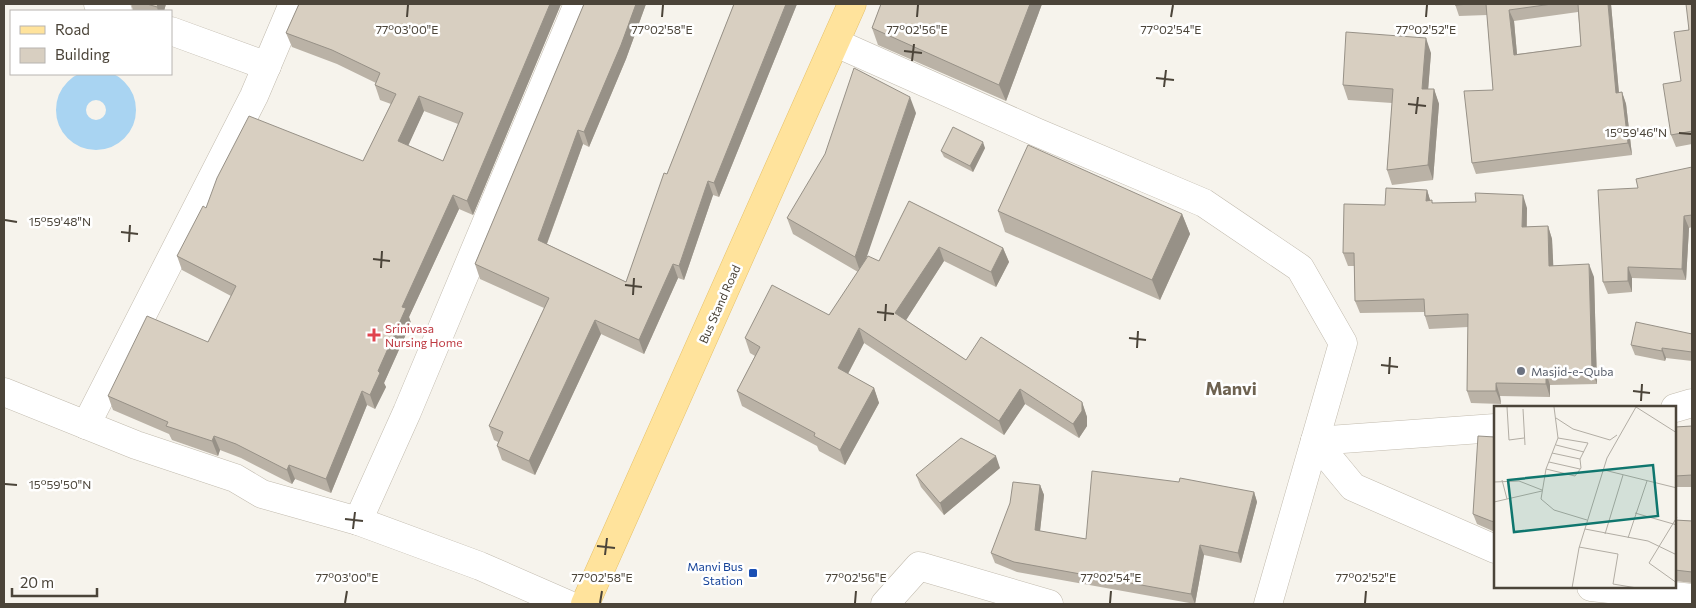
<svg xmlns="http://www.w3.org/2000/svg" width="1696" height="608" viewBox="0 0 1696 608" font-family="Commissioner,sans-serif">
<rect width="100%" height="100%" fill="#f6f3ec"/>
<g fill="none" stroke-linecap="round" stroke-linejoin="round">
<circle stroke="#a9d4f2" stroke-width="30" cx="96" cy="110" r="25"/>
<g stroke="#c2bbae" stroke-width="29">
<g id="minor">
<path d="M98,4L118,11"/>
<path d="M171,31L267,66"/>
<path d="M836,43L1036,132L1204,203L1300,268L1343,343L1268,604"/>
<path d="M4,392L136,445L235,478L262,494L358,521L480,566L567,604"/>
<path d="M1675,408L1692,403"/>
<path d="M86,425L254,96L293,4"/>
<path d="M1315,441L1353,487L1495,549"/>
<path d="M1315,441L1495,428"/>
<path d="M358,521L407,412L578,4"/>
<path d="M1591,587L1692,598"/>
<path d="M885,604L919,566L1049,604"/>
</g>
</g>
<g stroke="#e6c16a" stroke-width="29">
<path id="major" d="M585,604L852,4"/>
</g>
<use href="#minor" stroke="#fff" stroke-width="28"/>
<use href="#major" stroke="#ffe39c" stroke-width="28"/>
</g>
<g fill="#bab2a6" fill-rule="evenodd">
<path d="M131,4H166L164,11H138L133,10Z"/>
<path d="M299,4H561L473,215L459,209L409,317L411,323L384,383L386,387L375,409L367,405L331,493L295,479L292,484L241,458L220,450L218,456L172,440L169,434L113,410L108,396L208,342L231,296L182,270L177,256L206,208L363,161L391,104L380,100L375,85L376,83L337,64L292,47L286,33ZM424,111L458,124L443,161L408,145Z"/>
<path d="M584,4H646L626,59L589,147L583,144L547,244L626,282L667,174L734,4H797L719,197L713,195L684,280L678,278L644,354L601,334L535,475L502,460L497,446L498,442L494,440L489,426L544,308L480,279L475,264Z"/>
<path d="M881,4H1042L1006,101L878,45L872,28Z"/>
<path d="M1455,4H1611L1619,93L1622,92L1626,104L1632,155L1476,174L1472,163L1493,90L1487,15L1459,16ZM1578,12L1581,46L1517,54L1514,21Z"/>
<path d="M1692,4V144L1676,147L1671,135L1681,81Z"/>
<path d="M1431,53L1428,89H1434L1439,104L1433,180L1392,185L1387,170L1392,103L1348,100L1343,85Z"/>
<path d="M916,113L865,260L879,261L909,201L1003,248L1009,262L996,287L944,261L906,320L966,360L1082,402L1087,417V426L1079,438L1025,404L1004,435L864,343L848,374L874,388L879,403L845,465L819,451L817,446L742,406L737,391L755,356L750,353L745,338L829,315L858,272L793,234L787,218Z"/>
<path d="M985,148L973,172L944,157L941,151Z"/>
<path d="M1692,167V227L1689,228L1686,280L1632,278V292L1608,294L1603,282L1638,188Z"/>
<path d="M1427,190L1430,200L1433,203L1527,208V227L1548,226L1552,239L1553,266L1594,277L1597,384L1550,385V397L1500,396L1501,404L1471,403L1467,391L1468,327L1429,329L1425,316L1424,312L1360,313L1355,301L1354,266H1348L1343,253L1385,205Z"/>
<path d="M998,211L1182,214L1190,234L1160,300L1005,232Z"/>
<path d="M1692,334V361L1666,358L1665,361L1635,355L1631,345Z"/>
<path d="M1692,426V487H1675V427Z"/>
<path d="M1495,437V532L1477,524L1473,514Z"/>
<path d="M1000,468L944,515L921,487L916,475Z"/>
<path d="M1040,485L1044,495L1040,531L1086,539L1254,492L1257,502L1241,563L1204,555L1195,604L1017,572L995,563L991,553Z"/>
<path d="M1675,520L1692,521V583L1675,581Z"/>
</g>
<g fill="#979187">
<path d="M158,4H166L164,11H158L157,7Z"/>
<path d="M550,4H561L473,215L467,201Z"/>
<path d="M636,4H646L626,59L589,147L584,132Z"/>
<path d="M786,4H797L719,197L714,183Z"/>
<path d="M1030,4H1042L1006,101L999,85Z"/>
<path d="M1608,4H1611L1620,105L1616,93Z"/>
<path d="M1509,10L1514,21L1518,66L1514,55Z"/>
<path d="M1426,38L1431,53L1427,104L1422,89Z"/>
<path d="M1434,89L1439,104L1433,180L1428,165Z"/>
<path d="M1622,92L1626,104L1632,155L1628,143Z"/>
<path d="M419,96L424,111L404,155L398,141Z"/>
<path d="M910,97L916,113L861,274L855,257Z"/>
<path d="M578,130L583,144L543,254L538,240Z"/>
<path d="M983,142L985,148L973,172L970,166Z"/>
<path d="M708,181L713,195L684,280L679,266Z"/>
<path d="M1427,190L1431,203L1426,201Z"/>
<path d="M453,195L459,209L409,317L411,323L384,383L386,387L375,409L370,395L378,371L402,307Z"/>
<path d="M1523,195L1527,208L1526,240L1522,227Z"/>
<path d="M1182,214L1190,234L1160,300L1152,280Z"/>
<path d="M1684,216L1689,228L1686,280L1682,269Z"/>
<path d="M1548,226L1552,239L1554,279L1549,266Z"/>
<path d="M939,247L944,261L901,328L895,313Z"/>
<path d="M1003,248L1009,262L996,287L991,272Z"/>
<path d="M673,264L678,278L644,354L639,340Z"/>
<path d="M1589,264L1594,277L1597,384L1592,371Z"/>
<path d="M1628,267L1632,278V292L1628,281Z"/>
<path d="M595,320L601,334L535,475L529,461Z"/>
<path d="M859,328L864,343L843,383L838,368Z"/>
<path d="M1662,348L1666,358L1665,361L1662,351Z"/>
<path d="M1546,372L1550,385V397L1546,384Z"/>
<path d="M1496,383L1500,396L1501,404L1496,391Z"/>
<path d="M874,388L879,403L845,465L840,450Z"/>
<path d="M1020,389L1025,404L1004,435L999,421Z"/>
<path d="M362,391L367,405L331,493L326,479Z"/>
<path d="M1082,402L1087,417V426L1079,438L1073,424Z"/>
<path d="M214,436L220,450L218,456L212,441Z"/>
<path d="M996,456L1000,468L944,515L940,503Z"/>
<path d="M289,465L295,479L292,484L287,470Z"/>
<path d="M1040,485L1044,495L1039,540L1035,530Z"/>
<path d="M1254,492L1257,502L1241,563L1238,553Z"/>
<path d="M1200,545L1204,555L1195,604L1191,594Z"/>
</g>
<g fill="#d8cfc1" stroke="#979187" fill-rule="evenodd">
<path d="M147,4H158L157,7Z"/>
<path d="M299,4H550L467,201L453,195L402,307L406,308L378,371L380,373L370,395L362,391L326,479L289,465L287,470L236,444L214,436L212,441L166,426L168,422L108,396L147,316L208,342L236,286L177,256L203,206L206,208L217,178L249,116L363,161L396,94L375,85L380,73L332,50L286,33ZM419,96L463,113L443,161L398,141Z"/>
<path d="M584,4H636L621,45L584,132L578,130L538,240L626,282L664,173L667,174L734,4H786L714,183L708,181L679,266L673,264L639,340L595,320L529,461L497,446L503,432L489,426L549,298L475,264Z"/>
<path d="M881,4H1030L999,85L872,28Z"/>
<path d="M1455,4H1472L1455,5Z"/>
<path d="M1486,4H1552L1509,10L1514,55L1581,46L1578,4H1608L1616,93L1622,92L1628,143L1472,163L1464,91L1493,90Z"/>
<path d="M1686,4H1692V131L1671,135L1663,84L1681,81L1674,32L1689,30Z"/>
<path d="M1346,32L1426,38L1422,89H1434L1428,165L1387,170L1393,89L1343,85Z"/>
<path d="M854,68L910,97L855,257L787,218L825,154Z"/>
<path d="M953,127L983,142L970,166L941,151Z"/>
<path d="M1028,145L1182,214L1152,280L998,211Z"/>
<path d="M1692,167V215L1684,216L1682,269L1628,267V281L1603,282L1598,190L1638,188L1636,179Z"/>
<path d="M1386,188L1427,190L1426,201L1432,200V203L1476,202L1475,193L1523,195L1522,227L1548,226L1549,266L1589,264L1592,371L1546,372V384L1496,383V391H1467L1468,314L1425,316L1424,299L1355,301L1354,253H1343L1344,204L1385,205Z"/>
<path d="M909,201L1003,248L991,272L939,247L895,313L966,360L981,337L1082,402V411L1073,424L1020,389L999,421L859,328L838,368L874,388L840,450L814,436L815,433L737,391L760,347L745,338L772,285L829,315L868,256L879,261Z"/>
<path d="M1636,322L1692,334V352L1662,348V351L1631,345Z"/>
<path d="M1692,426V475L1675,476V427Z"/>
<path d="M1478,436L1495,437V522L1491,521L1473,514Z"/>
<path d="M961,438L996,456L940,503L916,475Z"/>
<path d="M1092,471L1179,482L1180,478L1254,492L1238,553L1200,545L1191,594L1014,562L991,553L1010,503L1013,482L1040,485L1035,530L1086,539Z"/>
<path d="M1675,520L1692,521V572L1675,570Z"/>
</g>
<path fill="none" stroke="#4b4439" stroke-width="2" d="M407,17L408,5M662,17L663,5M917,17L918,5M1171,17L1173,5M1426,17L1427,5M904,51L922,53M912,61L914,44M1156,78L1174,80M1164,87L1166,70M1408,104L1426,106M1416,114L1418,97M1679,133L1691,134M5,220L17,222M121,232L138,234M129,242L130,225M373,259L390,261M381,268L382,251M625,285L642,287M633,295L634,278M877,312L894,314M885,321L886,304M1129,338L1146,340M1137,348L1138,331M1381,365L1398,367M1389,374L1390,357M1633,391L1650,393M1641,401L1642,384M5,484L17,485M345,519L363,521M353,529L355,512M597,546L615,548M605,555L607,538M345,603L347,591M600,603L602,591M855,603L856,591M1110,603L1111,591M1365,603L1366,591"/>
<path fill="#e0444e" stroke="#fff" stroke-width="2" d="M371.5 327.5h5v5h5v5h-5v5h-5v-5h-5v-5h5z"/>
<circle fill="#6b7280" stroke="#fff" stroke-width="2" cx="1521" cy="371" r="5"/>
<rect fill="#1a4fb4" stroke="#fff" stroke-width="2" x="748" y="568" width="10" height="10" rx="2.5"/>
<g text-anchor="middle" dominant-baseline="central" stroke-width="5" stroke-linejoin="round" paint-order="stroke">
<g font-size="12" fill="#4b4439" stroke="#fff">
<text transform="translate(719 304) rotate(-66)">Bus Stand Road</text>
</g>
<g font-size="12" fill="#be3a42" stroke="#fff" text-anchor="start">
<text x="385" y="328">Srinivasa<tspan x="385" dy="14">Nursing Home</tspan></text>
</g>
<g font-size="12" fill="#5b616d" stroke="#fff" text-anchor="start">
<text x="1531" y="371">Masjid-e-Quba</text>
</g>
<g font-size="12" fill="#164399" stroke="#fff" text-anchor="end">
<text x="743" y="566">Manvi Bus<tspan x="743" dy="14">Station</tspan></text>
</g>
<g font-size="18" font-weight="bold" fill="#6e6250" stroke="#fff">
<text x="1231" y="388">Manvi</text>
</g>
</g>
<g transform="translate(1494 406)">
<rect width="182" height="182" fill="#f6f3ec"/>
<path fill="none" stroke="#b2ada4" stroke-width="1" d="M13,1L15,34L30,32M60,1L64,32L52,63L47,93L60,104L93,114M142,1L183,27M29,3L31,39M62,12L79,23L116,34L123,29M62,39L90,46M58,47L86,53M55,56L86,63M52,63L81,70L87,62L86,53L94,37L64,32M110,64L183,82M8,74L13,93M0,76L25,75L48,84M0,96L48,85M141,107L183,119M183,111L155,157L183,177M91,123L154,135L183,149M111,128L129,69M134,132L153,75M85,141L124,148L119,178L143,182M78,182L85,142L113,52L142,1"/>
<path fill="#0f766e" fill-opacity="0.15" stroke="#0f766e" stroke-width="2.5" d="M159,59L164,110L20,126L14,74Z"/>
<rect width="182" height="182" fill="none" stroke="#4b4439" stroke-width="2.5"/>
</g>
<g font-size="12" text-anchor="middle" fill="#4b4439" stroke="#fff" stroke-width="5" stroke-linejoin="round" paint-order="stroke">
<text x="407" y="34">77°03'00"E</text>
<text x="662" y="34">77°02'58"E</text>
<text x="917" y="34">77°02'56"E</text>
<text x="1171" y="34">77°02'54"E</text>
<text x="1426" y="34">77°02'52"E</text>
<text x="1636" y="137">15°59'46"N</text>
<text x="60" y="226">15°59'48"N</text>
<text x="60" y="489">15°59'50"N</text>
<text x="347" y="582">77°03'00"E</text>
<text x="602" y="582">77°02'58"E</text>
<text x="856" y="582">77°02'56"E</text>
<text x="1111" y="582">77°02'54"E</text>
<text x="1366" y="582">77°02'52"E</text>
</g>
<rect width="1696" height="608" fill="none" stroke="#4b4439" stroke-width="10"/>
<rect x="10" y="10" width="162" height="65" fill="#ffffff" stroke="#b7b4b0"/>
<rect x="20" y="26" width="25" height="8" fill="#ffe39c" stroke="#b7b4b0"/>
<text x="55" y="35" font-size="15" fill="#4b4439">Road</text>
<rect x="20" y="48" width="25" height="15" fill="#d8cfc1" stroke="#b7b4b0"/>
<text x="55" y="60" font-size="15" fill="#4b4439">Building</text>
<path d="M12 588v8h85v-8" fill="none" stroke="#4b4439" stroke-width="2.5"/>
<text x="20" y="588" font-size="15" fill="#4b4439" stroke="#ffffff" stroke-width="4" paint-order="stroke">20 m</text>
</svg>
